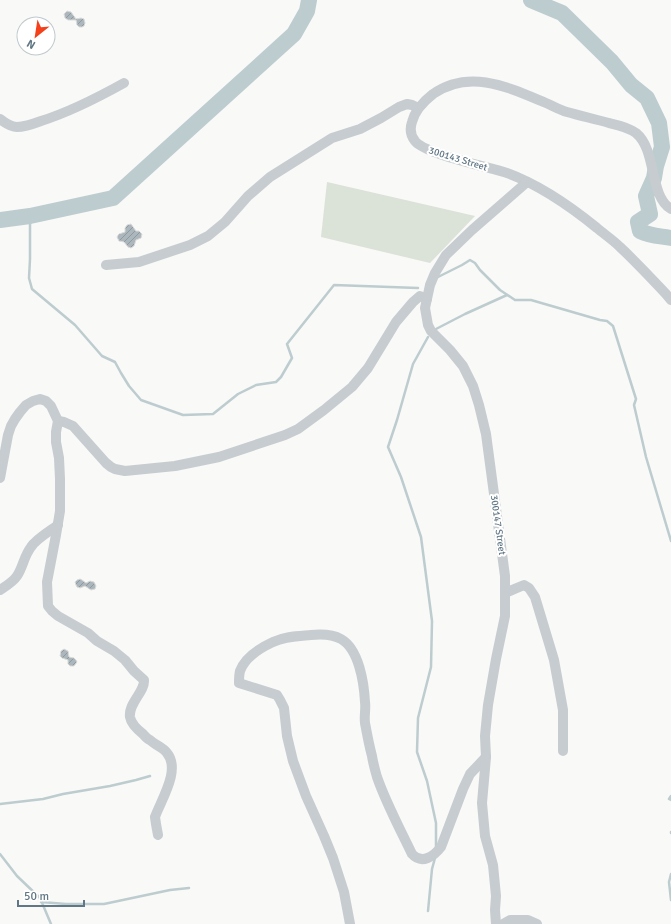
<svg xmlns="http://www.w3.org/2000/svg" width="671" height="924" viewBox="0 0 671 924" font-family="Signika,sans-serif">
<defs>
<pattern id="building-hatch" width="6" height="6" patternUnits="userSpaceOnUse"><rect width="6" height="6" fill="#acb7bd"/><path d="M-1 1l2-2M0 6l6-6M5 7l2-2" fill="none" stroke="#8f9a9f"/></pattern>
</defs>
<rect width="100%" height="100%" fill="#f9f9f7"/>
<path fill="#dbe2d7" d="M327,182L475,216L430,263L321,237Z"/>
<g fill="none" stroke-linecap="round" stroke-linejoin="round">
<g stroke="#bdcccf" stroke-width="2.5">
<path d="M30,216V259L29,278L32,289L75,325L102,356L115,362L121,373L129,386L141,400L183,415L213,414L238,394L256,385L276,382L281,377L292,358L287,344L334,285L418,288"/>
<path d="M438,277L462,265L470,260L475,263L480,270L500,290L515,300H531L600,320L607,321L613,326L636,399L634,405L646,457L671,541"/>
<path d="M436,329L465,314L507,295"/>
<path d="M428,337L413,364L397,420L388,447L401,477L421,537L432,621L431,667L418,718L417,752L427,781L436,823V847"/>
<path d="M671,796L669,799L671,800"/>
<path d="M0,804L43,799L63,794L110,786L136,780L150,776"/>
<path d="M671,832V833"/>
<path d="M0,854L17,876L40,898L51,924"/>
<path d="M671,874L669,882L671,900"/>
<path d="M41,902L66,904H104L170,890L189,888"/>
<path d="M428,911L432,869L435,858"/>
</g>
<g stroke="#bdcccf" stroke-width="16">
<path d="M531,0L562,13L612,62L631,85L647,98L659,123L662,147L656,166L654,178L646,196L650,214L638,222L640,231C650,236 660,236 671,238"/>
<path d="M0,220L30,216L113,198L294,34L307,11L309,0"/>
</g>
</g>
<g fill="url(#building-hatch)" stroke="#dbdbd9">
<path d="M67,11L71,12L76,19L81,18L84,19L85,23L84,26L82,27H79L77,25L76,20H68L65,18L64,14Z"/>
<path d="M131,224L136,231H139L142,234L141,238L136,240L134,246L131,248L128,247L124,242L119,241L117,237L119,234L125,232V228L127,225Z"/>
<path d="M80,579L82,580L86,583L90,581L94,582L96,586L95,589L91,590L85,586L80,588L77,587L76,585L75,582L77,580Z"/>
<path d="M64,649L68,651L69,657L74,658L76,660L77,662L74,666H70L68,664V660L62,658L60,656L61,651Z"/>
</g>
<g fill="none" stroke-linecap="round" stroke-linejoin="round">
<g stroke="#c6cccf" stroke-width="10">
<path d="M0,119C5,123 11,127 17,127C25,127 33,124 41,121C70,112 97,98 124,83"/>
<path d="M671,209C649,196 657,150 636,133C628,127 618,125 609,123C595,119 581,116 567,112C560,110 553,106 546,103C510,88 470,68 433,94C424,101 415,110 412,122C410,128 410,135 415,141C424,154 489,167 507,173C540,185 570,206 597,228C604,234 613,240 620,247C636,262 651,278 666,294L671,300"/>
<path d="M106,265L139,262L190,245L208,236L225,222L248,196L270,177L332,138L360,129L381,118L399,107L407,104L412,105L418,108"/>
<path d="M58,421L64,422L73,426L106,463L111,467L115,469L125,471L175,466L219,457L285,435L298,429L324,410L352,387L368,368L396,322L413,302L420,296L427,299"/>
<path d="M0,478L8,435L11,426L15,419L20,412L26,405L33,401L40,399L46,401L51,406L58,421L56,432V442L59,458L60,479V511L56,535L47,582L48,606L52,611L58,616L88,633L97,641L114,651L125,660L134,671L144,680C145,692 128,703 130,717C131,723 138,730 143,734C145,736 147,739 150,740C155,745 163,747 167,753C181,770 161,800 155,817L156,824L158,835"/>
<path d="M0,590C6,586 13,582 17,576C23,567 24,556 31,547C36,539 50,531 58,525"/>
<path d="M505,593L524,585L529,588L535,597L554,660L563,710V751"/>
<path d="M350,924L344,892L333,858L324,836L306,796L293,761L287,736L284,708L280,700L277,695L239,683C239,679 239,675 240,671C245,657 260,648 273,642C285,636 299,636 311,635C321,634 332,634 341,639C359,649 364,683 365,702C366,709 364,716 365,723C367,734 369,745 372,756C373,763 375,770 377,777C386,803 400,829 412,854C422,865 434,856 441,847L463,789L470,774L486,757"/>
<path d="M496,924L495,910L496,896L493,865L485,836L482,803L486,757L485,736L488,705L496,659L505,616V576L486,434L479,405L473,386L463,366L450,350L431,331L428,325L425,308L430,285L435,273L446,255L472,230L527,182"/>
<path d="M503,924L510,920H528L537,924"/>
</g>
</g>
<g text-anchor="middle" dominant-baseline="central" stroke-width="4" stroke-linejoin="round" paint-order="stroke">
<g font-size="10" fill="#617785" stroke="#fff">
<text transform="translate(458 159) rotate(17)">300143 Street</text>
<text transform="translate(498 525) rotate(82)">300147 Street</text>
</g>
</g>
<g transform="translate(36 36) rotate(210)"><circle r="19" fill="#ffffff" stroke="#c0c9ce"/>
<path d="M0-3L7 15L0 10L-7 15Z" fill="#f4411c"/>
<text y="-6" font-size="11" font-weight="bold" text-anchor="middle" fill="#617785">N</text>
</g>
<path d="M18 900v6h66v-6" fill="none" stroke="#617785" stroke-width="2"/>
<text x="24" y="900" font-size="12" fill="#617785" stroke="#ffffff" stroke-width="3" paint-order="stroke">50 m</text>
</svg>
